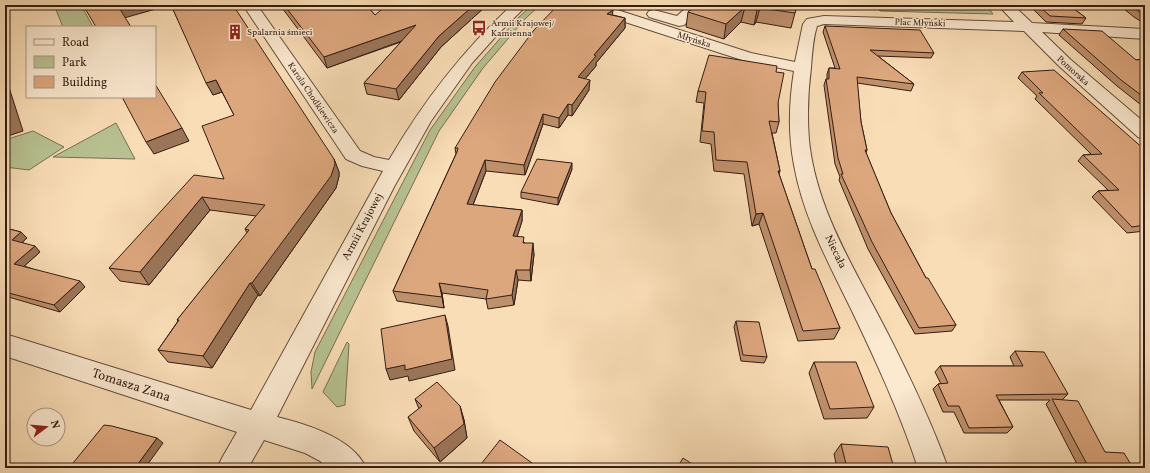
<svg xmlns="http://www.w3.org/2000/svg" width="1150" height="473" viewBox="0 0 1150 473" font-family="Vollkorn,serif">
<rect width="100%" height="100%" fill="#f9ddb6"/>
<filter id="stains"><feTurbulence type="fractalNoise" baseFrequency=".005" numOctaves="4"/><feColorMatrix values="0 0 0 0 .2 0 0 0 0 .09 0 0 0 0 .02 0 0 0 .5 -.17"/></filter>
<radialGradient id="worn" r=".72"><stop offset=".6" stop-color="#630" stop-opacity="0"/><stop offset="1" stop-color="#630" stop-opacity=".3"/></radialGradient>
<g fill="#b8c292" stroke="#767052">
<path d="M54,5H81L93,27H63Z"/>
<path d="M532,5H540L525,19L483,68L439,131L312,389L311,372L315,352L430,130L475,67L518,18Z"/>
<path d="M876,5H986L993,14L880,11Z"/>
<path d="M116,123L135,159L53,157Z"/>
<path d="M33,131L64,147L29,170L5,167V140Z"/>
<path d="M347,342L349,344L345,405L337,407L323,392Z"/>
</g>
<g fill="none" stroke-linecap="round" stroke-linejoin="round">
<g stroke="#654d3c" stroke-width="2">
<g id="minor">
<path d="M243,5H257L360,151L374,157L389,160C423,102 463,50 512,5H527L497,35L472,63L431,121L394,187L277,417C306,424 353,438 366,468H328L320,461L305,453L264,440L248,468H217L222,458L237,432L5,356V334L251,410L383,171L362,166L346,159Z"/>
<path d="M580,5H602L751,53L795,62L803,24L807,19L824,16L1014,22L998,5H1013L1032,23L1145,29V39L1042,32L1071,60L1145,123V139L1138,137L1059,66L1024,31L824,24L817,26C813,39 812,54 811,68C808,91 807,116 809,140C816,210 856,271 887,332C910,377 931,421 948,468H918C900,413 876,361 851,309C828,262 803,216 794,165C788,134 789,102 794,71L742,60L582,8Z"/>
<path d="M689,5H705L684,25L679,26L649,17L647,14L649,11L654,10L677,16Z"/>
</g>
</g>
<use href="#minor" fill="#fbe9d0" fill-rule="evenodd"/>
</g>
<g fill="#be906c" stroke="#341d13">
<path d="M171,5L334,159L339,172V176L336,188L260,296L258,295L212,368L168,362L158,350L178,321L177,320L247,233L245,229L256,216L210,210L149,285L120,281L109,268L224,179L234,115L222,92L213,95Z"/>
<path d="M280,5H366L375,15L486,6L441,47L399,100L367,94L364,83L401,42L327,68Z"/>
<path d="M607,5H631L624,10Z"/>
<path d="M696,5H797L791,28L756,22L754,25L741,22L724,39L686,27L688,12Z"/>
<path d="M1029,5H1069L1086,18L1082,24L1046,22Z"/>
<path d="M1119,5H1145V24L1134,17Z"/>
<path d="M613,15L625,18V28L596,63V66L585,79L589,90L572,116L568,115L559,128L543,124L525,175L486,171L473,205L522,210V221L517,236L525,243L534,254L531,281L518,280L514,305L488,309L486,299L442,293L444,308L397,301L393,291L456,154L455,148Z"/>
<path d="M825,26L934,53L931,58L878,56L914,84L911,91L857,83L861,122L867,150L866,153L891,213L926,278L956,325L952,331L915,334L868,249L839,180L840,177L835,164L824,85L826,79H827V74L829,68H835L823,32Z"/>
<path d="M1063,29L1136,60L1145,59V108L1117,86L1059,35Z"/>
<path d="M776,72L779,122L776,133H772L780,171L779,174L812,269L840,328L834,339L798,341L759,224L752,226L744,174L714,171L711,144L700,142L704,103L696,102L698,91Z"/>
<path d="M1022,72L1145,150V231L1127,233L1092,197L1098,191L1108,190L1078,161L1083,155L1091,154L1035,99L1037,96L1018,78Z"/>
<path d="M572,169L558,205L521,198V192Z"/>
<path d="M5,228L21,232L27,238L22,242L40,252L24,266L85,287L60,312L5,296Z"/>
<path d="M736,321L767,357L764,363L741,361L734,327Z"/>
<path d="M1015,351L1068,394L1062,400L1105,452L1133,468H1079L1046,404L1050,400H999L1013,427L1007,433H964L954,412H943L933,389L938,384H941L935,372L940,366H1014L1010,357Z"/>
<path d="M814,362L874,407L867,418L824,419L809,373Z"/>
<path d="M415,399L460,406L464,420L467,438L440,462L414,431L408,417L419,409Z"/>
<path d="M841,444L894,468H837L834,454Z"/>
</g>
<g fill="#9b7558" stroke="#341d13">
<path d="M122,5H170L124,18L118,6Z"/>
<path d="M474,5H486V6L441,47L399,100L396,89L439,36Z"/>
<path d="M624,5H631L624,10Z"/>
<path d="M745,7L741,22L724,39L726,24Z"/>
<path d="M760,8L756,22L754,25L757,10Z"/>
<path d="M613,10L612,19L607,14Z"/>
<path d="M5,15L8,22L5,23Z"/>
<path d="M625,18V28L596,63V66L578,87V77L594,55Z"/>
<path d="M416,25L418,35L327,68L324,57Z"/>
<path d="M5,75L23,131L5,137Z"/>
<path d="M216,80L222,92L213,95L206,83Z"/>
<path d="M590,80L589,90L572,116V105Z"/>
<path d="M568,104V115L559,128V118Z"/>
<path d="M543,114V124L525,175L524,165Z"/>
<path d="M182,128L189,141L154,154L146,142Z"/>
<path d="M334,159L339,172V176L336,188L260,296L252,283Z"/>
<path d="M485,160L486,171L469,215L467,204Z"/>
<path d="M572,163V169L558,205V198Z"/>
<path d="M202,197L210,210L149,285L140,272Z"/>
<path d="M522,210V221L514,247L513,236Z"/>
<path d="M763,213L759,224L752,226L756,214Z"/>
<path d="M21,232L27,238L18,246L12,240Z"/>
<path d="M533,243L534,254L531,281L530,270Z"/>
<path d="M35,246L40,252L20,270L14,264Z"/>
<path d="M516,270L518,280L514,305L512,295Z"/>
<path d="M80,281L85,287L60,312L54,305Z"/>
<path d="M250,283L258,295L212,368L203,356Z"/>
<path d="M439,283L442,293L444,308L442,297Z"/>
<path d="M445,315L448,326L455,370L409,381L408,376L390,380L386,369Z"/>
<path d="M460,406L464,420L467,438L440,462L434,448Z"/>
<path d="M157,438L163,443L145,468H135Z"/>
</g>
<g fill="#dda77e" stroke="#341d13">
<path d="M83,5H122L118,6L131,27H96Z"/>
<path d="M171,5H233L334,159L335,164L331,176L252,283H250L203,356L158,350L179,320H177L249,230L245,229L265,205L202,197L140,272L109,268L194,175L224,179L202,126L234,115L216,80L206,83Z"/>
<path d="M284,5H366L375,15L387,5H474L439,36L396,89L364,83L416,25L324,57Z"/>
<path d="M558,5H598L613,10L607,14L625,18L594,55L596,56L578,77L590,80L572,105L568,104L559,118L543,114L524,165L485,160L467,204L522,210L513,236L524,237L523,243H533L530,270H516L512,295L486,299L488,290L439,283L442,297L393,291L457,152L458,148H455L495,82L534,30Z"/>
<path d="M696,5H797L795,13L760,8L757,10L745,7L726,24L688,12Z"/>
<path d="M1038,5H1069L1086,18L1050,16Z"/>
<path d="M1130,5H1145V16L1138,11Z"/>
<path d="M825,26L920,30L934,53L870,50L914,84L857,77L861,122L867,150H865L891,213L926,278H928L956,325L919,328L872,242L841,174H843L838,158L826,79H829V68L840,69Z"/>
<path d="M1063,29L1102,31L1136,60L1145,59V98L1121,80Z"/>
<path d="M709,55L777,66L776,72L784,73L778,103L779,122L769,121L780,171H778L812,269H815L840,328L803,331L763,213L756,214L747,162L716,160L714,132L702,131L706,92L698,91Z"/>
<path d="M1054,70L1145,150V225L1132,227L1098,191L1119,190L1083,155L1102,154L1039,93H1043L1022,72Z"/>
<path d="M155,84L182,128L146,142L122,97H155Z"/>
<path d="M5,104L7,111L5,112Z"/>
<path d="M537,159L572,163L558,198L521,192Z"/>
<path d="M5,228L21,232L12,240L35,246L14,264L80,281L54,305L5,292Z"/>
<path d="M445,315L452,359L405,370V365L386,369L381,329Z"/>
<path d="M736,321L759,322L767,357L743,355Z"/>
<path d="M1015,351L1044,352L1068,394L996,395L1013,427L969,428L959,406H948L938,384L948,383L940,366H1023Z"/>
<path d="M814,362H856L874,407L830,409Z"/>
<path d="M437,382L460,406L464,424L434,448L408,417L422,406L415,399Z"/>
<path d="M1052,399L1078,401L1105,452L1124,453L1133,468H1089Z"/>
<path d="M104,425L112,426L157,438L135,468H69Z"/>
<path d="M500,440L539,468H478Z"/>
<path d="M841,444L888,447L894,468H847Z"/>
<path d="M683,458L698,468H677Z"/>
</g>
<defs>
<g id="bus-bare" transform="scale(1.2)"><path d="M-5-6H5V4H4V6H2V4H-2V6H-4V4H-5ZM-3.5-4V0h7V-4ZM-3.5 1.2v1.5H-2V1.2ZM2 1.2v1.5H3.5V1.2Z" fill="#8f2418" stroke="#fbe9d0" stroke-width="2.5" paint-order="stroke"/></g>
<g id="building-bare" transform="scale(1.2)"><path d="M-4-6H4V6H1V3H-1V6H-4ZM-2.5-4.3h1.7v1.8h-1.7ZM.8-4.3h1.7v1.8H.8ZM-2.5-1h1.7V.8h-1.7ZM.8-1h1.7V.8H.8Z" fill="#8f2418" stroke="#fbe9d0" stroke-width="2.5" paint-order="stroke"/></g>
</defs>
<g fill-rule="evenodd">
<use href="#bus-bare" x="479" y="28"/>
<use href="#building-bare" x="235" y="32"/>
</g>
<g text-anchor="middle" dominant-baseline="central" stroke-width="3" stroke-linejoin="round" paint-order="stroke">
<g font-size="9" fill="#341d13" stroke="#fbe9d0" text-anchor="start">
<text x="491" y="23">Armii Krajowej/<tspan x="491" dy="10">Kamienna</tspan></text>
<text x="247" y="32">Spalarnia śmieci</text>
</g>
<g font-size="9" fill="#341d13" stroke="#fbe9d0">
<text transform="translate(920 23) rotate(2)">Plac Młyński</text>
<text transform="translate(694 40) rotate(18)">Młyńska</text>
<text transform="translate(1073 71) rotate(42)">Pomorska</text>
<text transform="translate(313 98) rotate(56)">Karola Chodkiewicza</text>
</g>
<g font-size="11" fill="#341d13" stroke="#fbe9d0">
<text transform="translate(363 227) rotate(-62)">Armii Krajowej</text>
<text transform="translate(835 252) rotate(64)">Niecała</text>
</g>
<g font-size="13" fill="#341d13" stroke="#fbe9d0">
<text transform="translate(131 386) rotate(18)">Tomasza Zana</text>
</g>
</g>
<rect width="1150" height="473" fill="none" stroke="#f9ddb6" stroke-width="20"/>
<rect x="6" y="6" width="1138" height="461" fill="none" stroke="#341d13" stroke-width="2"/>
<rect x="10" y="10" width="1130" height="453" fill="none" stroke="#341d13"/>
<rect x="26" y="26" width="130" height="72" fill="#fbe9d0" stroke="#ab9784"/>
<rect x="34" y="39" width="20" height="6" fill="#fbe9d0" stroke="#ab9784"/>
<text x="62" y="46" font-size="12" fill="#341d13">Road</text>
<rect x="34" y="56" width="20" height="12" fill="#b8c292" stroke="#ab9784"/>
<text x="62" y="66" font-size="12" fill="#341d13">Park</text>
<rect x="34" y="76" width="20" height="12" fill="#dda77e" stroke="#ab9784"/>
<text x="62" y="86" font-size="12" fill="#341d13">Building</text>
<g transform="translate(46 427) rotate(74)"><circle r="19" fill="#fbe9d0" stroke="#ab9784"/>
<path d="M0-3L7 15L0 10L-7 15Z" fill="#8f2418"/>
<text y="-6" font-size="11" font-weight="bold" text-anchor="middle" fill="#341d13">N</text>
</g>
<rect width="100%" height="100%" filter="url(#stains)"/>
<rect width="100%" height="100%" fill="url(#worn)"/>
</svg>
